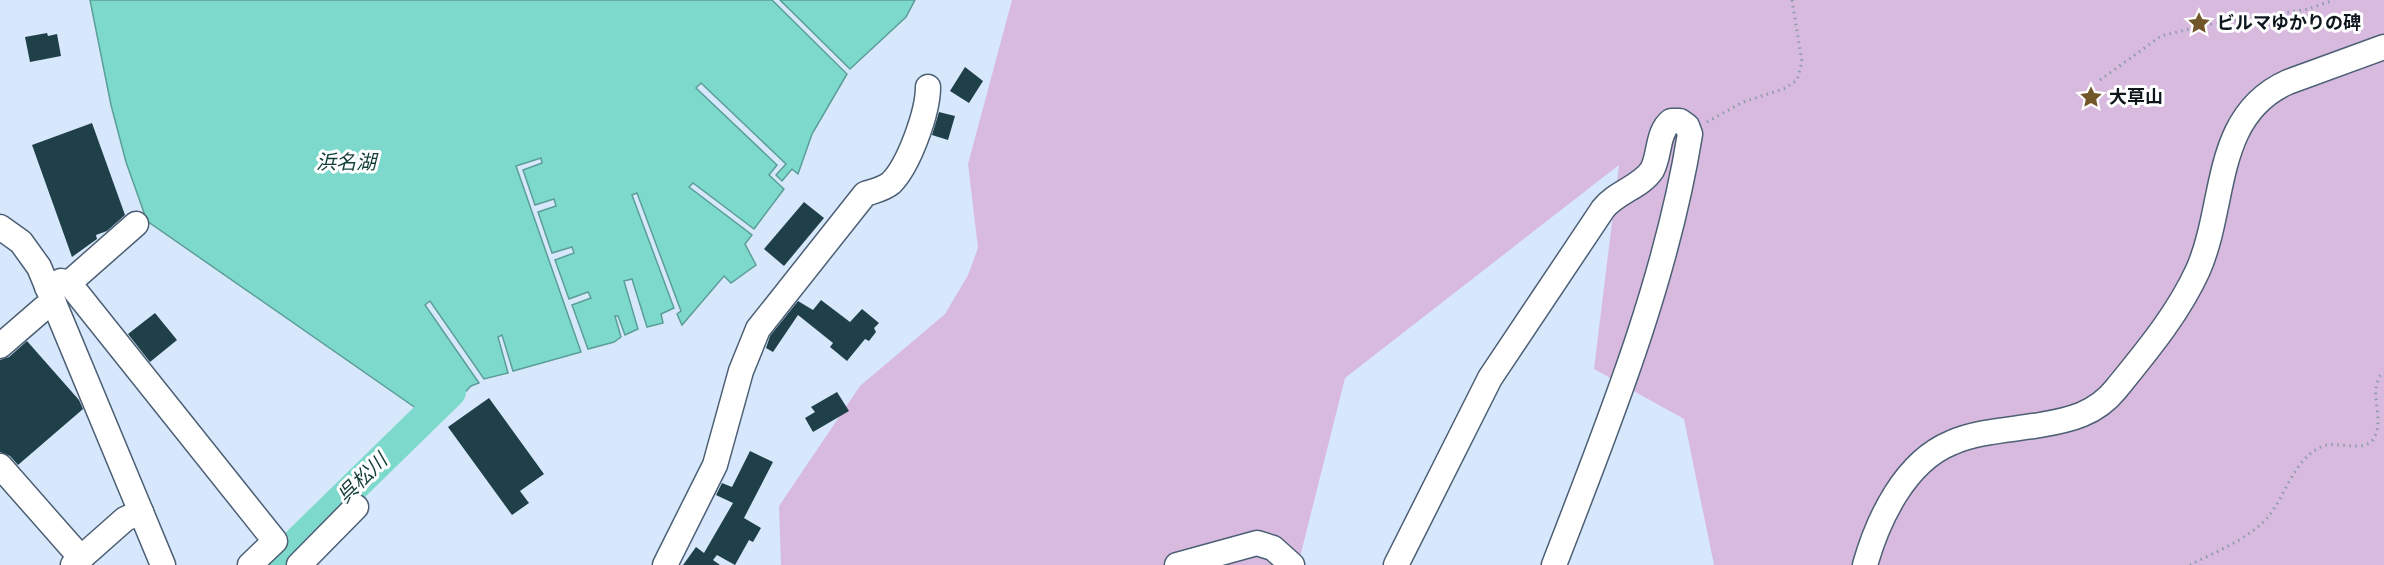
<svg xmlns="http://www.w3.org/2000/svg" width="2384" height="565" viewBox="0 0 2384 565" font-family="'Libre Baskerville','Noto Sans JP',serif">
<rect width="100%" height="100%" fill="#d7e8fc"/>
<path fill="#d8badf" d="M1012,0H2384V565H1714L1684,419L1594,369L1619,165L1345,378L1298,565H781L779,506L860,386L945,314L968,275L978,248L968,164Z"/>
<g fill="#7dd9cb" stroke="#5b9e97" stroke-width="1.5">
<path d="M90,0H772L847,74L812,134L798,174L792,169L782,181L776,175L786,164L701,83L696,88L777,165L769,175L784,189L754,229L693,183L689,187L752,235L745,244L756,265L731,283L724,276L682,325L677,314L681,311L637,193L632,195L674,308L661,314L663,323L647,327L632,279L624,281L638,329L625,335L618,316H615L621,337L614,342L588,349L572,305L591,298L588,292L569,299L555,260L574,253L572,247L552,253L538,212L556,206L554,199L535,205L523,170L542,163L541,158L516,166L581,352L513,371L502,335L498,337L508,373L484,379L430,301L425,305L479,383L471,386L436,422L147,221L126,162L111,105Z"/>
<path d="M780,0H915L906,17L850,69Z"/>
</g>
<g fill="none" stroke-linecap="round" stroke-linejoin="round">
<path stroke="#7dd9cb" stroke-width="30" d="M274,565L451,392L447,386"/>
</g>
<g fill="#1f4049">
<path d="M47,33L48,36L57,34L61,56L30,62L25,37Z"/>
<path d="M965,67L983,81L969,103L950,91Z"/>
<path d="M939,112L955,116L948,140L932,135Z"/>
<path d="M92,123L125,215L107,231L96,235L97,239L72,257L32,145Z"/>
<path d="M804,202L824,218L784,266L764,249Z"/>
<path d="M821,300L850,322L862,309L879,323L874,328L876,332L869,341L865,339L847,361L830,347L833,343L798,315L773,352L766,348L770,336L798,301L813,310Z"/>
<path d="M155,313L177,340L150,362L128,334Z"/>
<path d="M27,341L79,400L83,409L18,465L10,456L0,452V360L9,357Z"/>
<path d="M837,392L849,411L813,432L805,418L815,412L811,407Z"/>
<path d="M489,398L544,474L520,491L529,503L512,515L448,427Z"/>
<path d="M750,451L773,462L744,518L761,528L753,542L749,540L735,565L717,555L713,560L720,565H683L696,547L704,553L733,503L716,495L722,483L732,487Z"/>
</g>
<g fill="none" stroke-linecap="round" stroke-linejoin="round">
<g stroke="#4c5f74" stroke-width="27">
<g id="minor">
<path d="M0,227L21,242L39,267L163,565"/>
<path d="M69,283L136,224"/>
<path d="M47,287L61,281L69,283L275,541L250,565"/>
<path d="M0,346L44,308L54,303"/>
<path d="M0,466L81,558"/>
<path d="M73,565L125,519L141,512"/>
<path d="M299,565L356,507"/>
<path d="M665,565L715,465L741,371L758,329L865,194C874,191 884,189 891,183C909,165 928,112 928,87"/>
<path d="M1177,565L1257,543L1273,548L1292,565"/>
<path d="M1396,565L1490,378L1603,209C1616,192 1641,187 1652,170C1660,156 1657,132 1671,121H1680L1687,126L1690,134C1666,283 1608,425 1554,565"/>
<path d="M1865,565C1878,519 1905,462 1951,443C1978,431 2011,430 2040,425C2070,420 2096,414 2116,389C2146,352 2178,314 2198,270C2227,204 2212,116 2288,82L2384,47"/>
</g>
</g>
<g stroke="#8d9baa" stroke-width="3" stroke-dasharray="1.5 4.5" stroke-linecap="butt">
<path d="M2100,80L2161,36L2206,25L2308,9L2334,0"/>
<path d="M1707,122L1743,102L1786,88L1797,80L1802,62L1792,0"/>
<path d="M2190,565C2215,552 2249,539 2268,517C2286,495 2294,458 2323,446C2337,441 2360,452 2372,441C2384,425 2374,405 2376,389C2376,384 2379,379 2380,376L2384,374"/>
</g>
<use href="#minor" stroke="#fff" stroke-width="24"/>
</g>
<defs>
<g id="sight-bare" transform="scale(1.8)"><path d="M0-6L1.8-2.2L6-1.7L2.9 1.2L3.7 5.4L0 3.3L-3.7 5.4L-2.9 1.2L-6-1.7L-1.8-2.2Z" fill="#705628" stroke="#fff" stroke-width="2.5" paint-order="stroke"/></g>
</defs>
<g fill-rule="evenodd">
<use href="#sight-bare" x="2199" y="23"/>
<use href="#sight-bare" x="2091" y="97"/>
</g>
<g text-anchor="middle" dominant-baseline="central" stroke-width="6" stroke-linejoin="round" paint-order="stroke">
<g font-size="18" font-weight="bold" fill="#0d151d" stroke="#fff" text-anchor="start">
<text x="2217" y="23">ビルマゆかりの碑</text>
<text x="2109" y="97">大草山</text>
</g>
<g font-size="20" font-style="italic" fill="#113d37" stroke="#fff">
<text x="346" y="162">浜名湖</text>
<text transform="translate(362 478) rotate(-44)">呉松川</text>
</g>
</g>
</svg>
